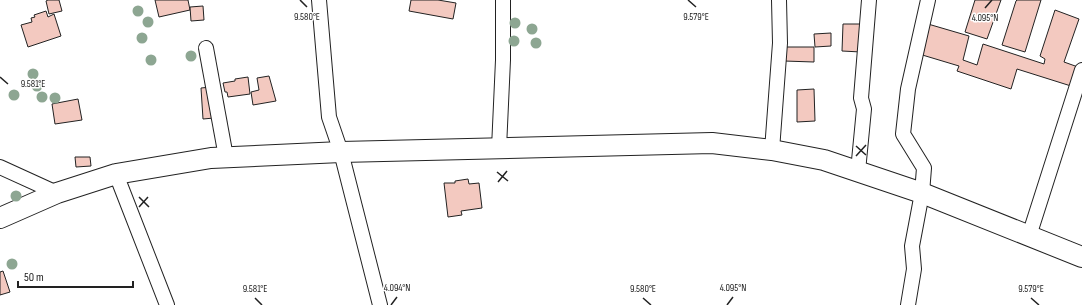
<svg xmlns="http://www.w3.org/2000/svg" width="1082" height="305" viewBox="0 0 1082 305" font-family="'Sofia Sans Condensed',sans-serif">
<rect width="100%" height="100%" fill="#fff"/>
<g fill="#f3c9c0" stroke="#222">
<path d="M48,0H59L62,11L49,14L46,1Z"/>
<path d="M155,0H188L190,10L159,17Z"/>
<path d="M411,0H438L456,3L453,19L409,11Z"/>
<path d="M975,0H1001L987,39L965,32Z"/>
<path d="M1017,0H1041L1025,52L1002,45L1016,1Z"/>
<path d="M203,6L204,20L191,21L190,7Z"/>
<path d="M1055,10L1079,19L1064,62L1078,67L1071,86L1017,69L1011,89L957,71L959,66L919,54L928,24L969,36L963,60L977,65L983,44L1044,64L1045,59L1040,56Z"/>
<path d="M46,11L48,17L54,14L61,36L28,47L21,25L32,22L31,18L35,17L34,15Z"/>
<path d="M843,24H861V52L842,51Z"/>
<path d="M831,33V46L815,47L814,34Z"/>
<path d="M784,47H814V62L784,61Z"/>
<path d="M269,76L276,101L253,105L251,92L259,90L257,78Z"/>
<path d="M248,77L250,94L228,97L227,92H225L223,83L235,81V79Z"/>
<path d="M211,87L214,118L203,119L201,88Z"/>
<path d="M814,89L815,121L797,122V90Z"/>
<path d="M78,99L82,120L55,124L52,104Z"/>
<path d="M75,157H90L91,166L76,167Z"/>
<path d="M468,179L469,184L479,183L482,208L461,211L462,215L448,217L444,183H455V181Z"/>
<path d="M3,271L10,292L0,295V272Z"/>
</g>
<g fill="none" stroke-linecap="round" stroke-linejoin="round">
<g stroke="#222" stroke-width="16">
<g id="minor">
<path d="M319,0L329,117L341,152L380,305"/>
<path d="M206,48L226,157"/>
<path d="M499,148L503,60V0"/>
<path d="M772,150L780,43L779,0"/>
<path d="M0,167L57,193"/>
<path d="M858,171L864,109L861,98L869,0"/>
<path d="M116,174L167,305"/>
<path d="M1029,236L1082,70"/>
<path d="M908,305L914,269L912,246L922,193L924,168L903,134L908,89L928,0"/>
</g>
</g>
<g stroke="#222" stroke-width="22">
<path id="secondary" d="M0,218L57,193L116,174L211,158L341,152L712,143L772,150L824,160L922,193L1082,257"/>
</g>
<use href="#minor" stroke="#fff" stroke-width="14"/>
<use href="#secondary" stroke="#fff" stroke-width="20"/>
</g>
<g fill="#8da692">
<circle cx="138" cy="11" r="5.5"/>
<circle cx="148" cy="22" r="5.5"/>
<circle cx="515" cy="23" r="5.5"/>
<circle cx="532" cy="29" r="5.5"/>
<circle cx="142" cy="38" r="5.5"/>
<circle cx="514" cy="41" r="5.5"/>
<circle cx="536" cy="43" r="5.5"/>
<circle cx="191" cy="56" r="5.5"/>
<circle cx="151" cy="60" r="5.5"/>
<circle cx="33" cy="74" r="5.5"/>
<circle cx="37" cy="86" r="5.5"/>
<circle cx="14" cy="95" r="5.5"/>
<circle cx="42" cy="97" r="5.5"/>
<circle cx="55" cy="98" r="5.5"/>
<circle cx="16" cy="196" r="5.5"/>
<circle cx="12" cy="264" r="5.5"/>
</g>
<path fill="none" stroke="#222" stroke-width="1.5" d="M300,0L307,7M688,0L696,7M985,8L992,0M0,77L8,84M856,146L866,155M856,156L866,145M497,172L508,181M498,182L507,171M139,197L149,207M139,207L148,197M255,298L262,305M643,298L651,305M1031,298L1039,305M391,305L397,297M727,305L733,297"/>
<g font-size="10" text-anchor="middle" fill="#222" stroke="#fff" stroke-width="3" stroke-linejoin="round" paint-order="stroke">
<text x="307" y="20">9.580°E</text>
<text x="696" y="20">9.579°E</text>
<text x="985" y="21">4.095°N</text>
<text x="33" y="87">9.581°E</text>
<text x="397" y="291">4.094°N</text>
<text x="733" y="291">4.095°N</text>
<text x="255" y="292">9.581°E</text>
<text x="643" y="292">9.580°E</text>
<text x="1031" y="292">9.579°E</text>
</g>
<path d="M18 281v6h115v-6" fill="none" stroke="#222222" stroke-width="2"/>
<text x="24" y="281" font-size="12" fill="#222222" stroke="#ffffff" stroke-width="3" paint-order="stroke">50 m</text>
</svg>
